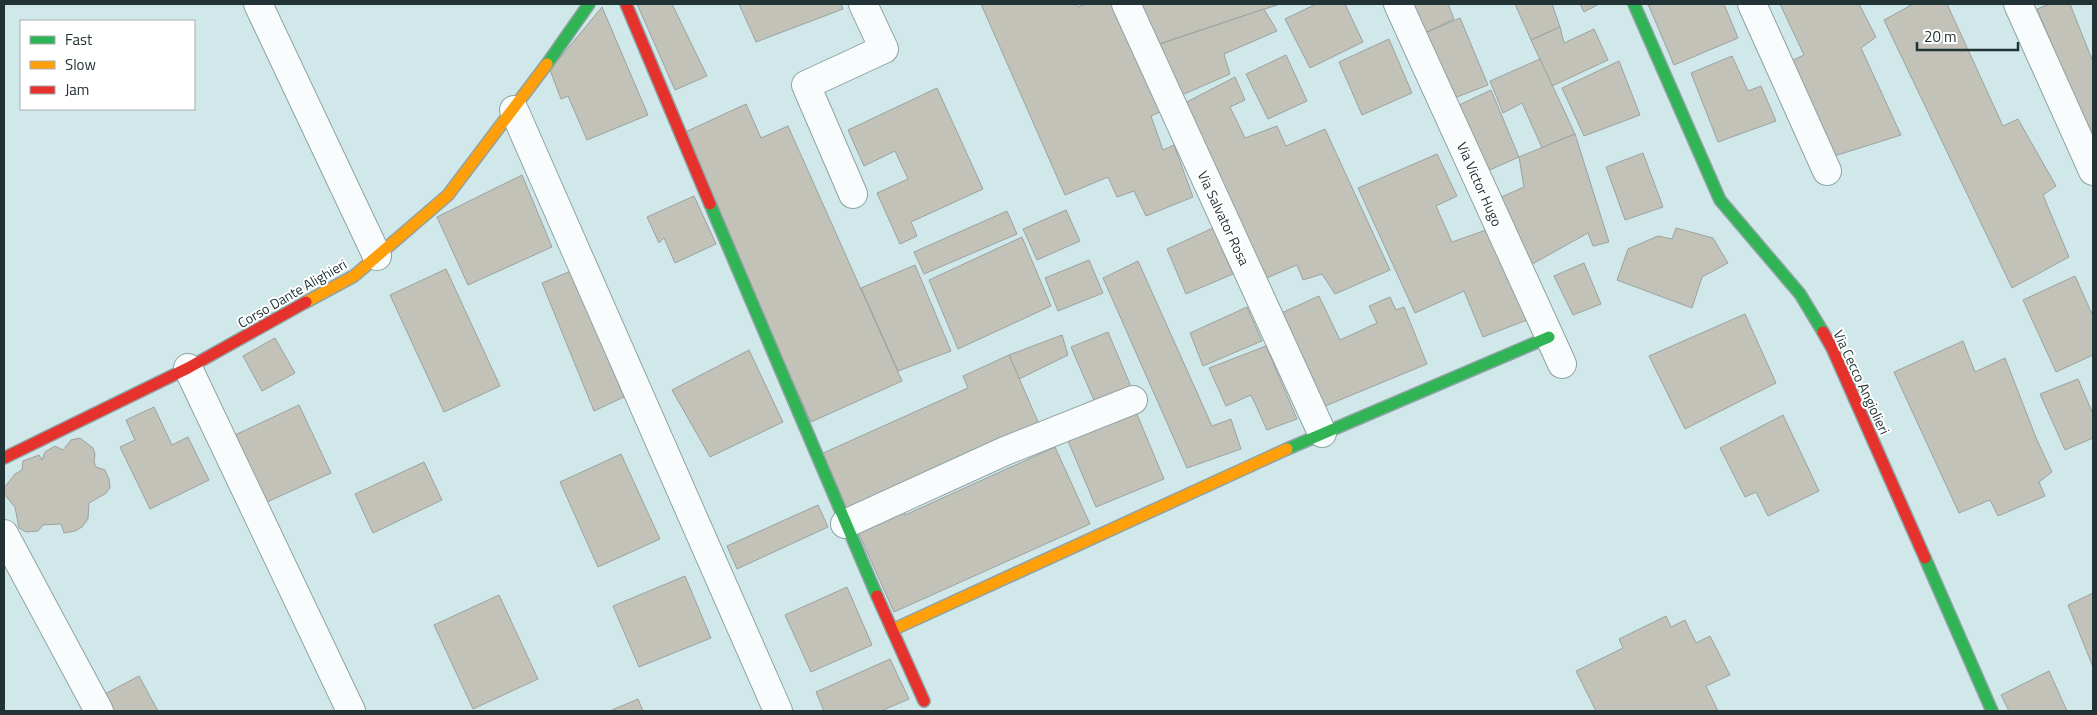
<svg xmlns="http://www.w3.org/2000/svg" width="2097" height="715" viewBox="0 0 2097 715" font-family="'Titillium Web',sans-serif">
<rect width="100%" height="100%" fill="#d0e8ea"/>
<g fill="#c2c2b8" stroke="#9ca29f">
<path d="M637,4H672L707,76L675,90Z"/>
<path d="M739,4H841L843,9L756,42Z"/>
<path d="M981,4H1076L1078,7L1086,4H1112L1162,111L1151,116L1163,150L1174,145L1193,197L1146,216L1134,191L1117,197L1108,177L1065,195Z"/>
<path d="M1135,4H1280L1153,46Z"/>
<path d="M1316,4H1345L1363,42L1310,68L1285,19Z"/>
<path d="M1411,4H1448L1454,19L1425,33Z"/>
<path d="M1515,4H1552L1560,27L1531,40Z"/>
<path d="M1580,4H1599L1584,12Z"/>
<path d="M1648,4H1724L1738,38L1674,65Z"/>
<path d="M1780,4H1859L1876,37L1861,48L1901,135L1831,157L1789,62L1804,55Z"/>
<path d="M1913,4H1947L2003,126L2018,119L2056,186L2043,195L2069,257L2012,288L1884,20Z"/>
<path d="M2050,4H2070L2093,62V137L2091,138L2037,9Z"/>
<path d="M602,7L648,115L587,140L568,96L561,99L550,70Z"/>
<path d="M1264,9L1277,31L1224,54L1230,74L1182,95L1160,44Z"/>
<path d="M1460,18L1488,85L1452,99L1425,33Z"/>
<path d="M1560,27L1564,43L1594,29L1608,60L1552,86L1531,40Z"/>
<path d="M1389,39L1412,93L1362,115L1339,62Z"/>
<path d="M1286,55L1307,101L1268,119L1246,74Z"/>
<path d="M1732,56L1748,91L1761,86L1776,121L1718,142L1691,73Z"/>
<path d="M1540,59L1575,134L1542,148L1522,103L1503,113L1490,81Z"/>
<path d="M1619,61L1640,115L1584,136L1562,88Z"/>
<path d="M1235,77L1245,100L1230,107L1245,138L1277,126L1286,146L1325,129L1390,270L1335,294L1322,274L1303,280L1297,265L1262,280L1181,105Z"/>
<path d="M937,88L983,189L911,222L917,236L900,244L877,193L908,179L895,151L864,166L848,130Z"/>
<path d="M1491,90L1519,157L1485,172L1457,106Z"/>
<path d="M746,104L761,138L788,126L902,381L811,422L681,134Z"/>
<path d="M1575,134L1609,242L1593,246L1588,233L1527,267L1497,199L1524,187L1519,157Z"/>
<path d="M1643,153L1663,207L1625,220L1606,167Z"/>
<path d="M1437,154L1457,196L1436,206L1452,242L1486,230L1527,320L1483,337L1464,291L1415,313L1358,188Z"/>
<path d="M522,175L552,247L468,285L437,217Z"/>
<path d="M694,196L716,244L675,263L664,238L659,243L647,217Z"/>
<path d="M1066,210L1080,241L1037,260L1023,229Z"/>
<path d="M1007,211L1017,234L924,274L914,252Z"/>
<path d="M1213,228L1233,274L1186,294L1167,249Z"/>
<path d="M1676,228L1713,238L1728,263L1702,277L1692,308L1617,280L1628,249L1658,236L1672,239Z"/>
<path d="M1022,237L1051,306L958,349L929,280Z"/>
<path d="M1089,260L1103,293L1058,311L1045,278Z"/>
<path d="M1138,261L1212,426L1231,419L1241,449L1187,468L1103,278Z"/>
<path d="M1584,263L1601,304L1573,315L1554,276Z"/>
<path d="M915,265L951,351L898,371L861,288Z"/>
<path d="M446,269L500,386L444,412L390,295Z"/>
<path d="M571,271L624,397L594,411L542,283Z"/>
<path d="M2075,276L2093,316V355L2056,372L2023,300Z"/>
<path d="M1319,296L1340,340L1377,323L1369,306L1390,297L1396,310L1404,307L1427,364L1318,409L1277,315Z"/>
<path d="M1247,307L1262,341L1203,366L1190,333Z"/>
<path d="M1745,314L1776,383L1685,429L1649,356Z"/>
<path d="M1108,332L1132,389L1096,405L1071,347Z"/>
<path d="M1062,335L1068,355L1019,379L1009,355Z"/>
<path d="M275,338L295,373L262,391L243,356Z"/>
<path d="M1963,341L1975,372L2005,358L2037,440L2052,472L2039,482L2045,496L1998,516L1990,500L1959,513L1894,372Z"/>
<path d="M1266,346L1297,419L1267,430L1251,395L1226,406L1209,368Z"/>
<path d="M749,350L783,422L710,457L672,390Z"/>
<path d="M1009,355L1039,424L847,511L821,454L968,388L963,376Z"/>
<path d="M2078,379L2093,414V438L2065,450L2040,394Z"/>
<path d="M299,405L331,473L267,502L235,435Z"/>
<path d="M154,407L172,445L188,437L209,480L150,509L120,447L135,440L126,420Z"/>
<path d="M1136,412L1164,479L1096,507L1068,441Z"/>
<path d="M1783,415L1819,491L1768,516L1756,492L1745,497L1720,448Z"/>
<path d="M80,438L93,448L95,454L94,462L96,467L105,470L109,479L110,488L105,494L89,503L88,519L82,527L75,531L64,533L61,524L43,525L38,531L26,532L19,528L15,507L4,494V488L15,474L22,470L23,461L39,455L42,460L45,452L55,446L63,450L71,440Z"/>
<path d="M1055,447L1090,524L894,612L855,525L900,504L905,515Z"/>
<path d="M621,454L660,539L598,567L560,482Z"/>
<path d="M424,462L442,500L373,533L355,494Z"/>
<path d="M818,505L828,527L737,569L727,546Z"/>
<path d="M685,576L711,638L639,667L613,606Z"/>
<path d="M847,587L872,645L811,672L785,615Z"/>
<path d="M2093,593V667L2068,605Z"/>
<path d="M499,595L538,679L473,709L434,625Z"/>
<path d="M1666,616L1671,627L1685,620L1696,643L1710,636L1730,675L1706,686L1718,711H1596L1576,671L1623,648L1619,639Z"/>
<path d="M890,659L909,699L881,711H824L816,692Z"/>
<path d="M2049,671L2067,711H2009L2001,695Z"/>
<path d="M139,676L158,711H111L103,695Z"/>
<path d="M638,699L643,711H613L612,710Z"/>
</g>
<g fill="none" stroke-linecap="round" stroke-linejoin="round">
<g stroke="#90a3a4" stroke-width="30">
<g id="street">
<path d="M258,4L377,256"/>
<path d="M1126,4L1322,433"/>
<path d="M1398,4L1562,364"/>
<path d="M1752,4L1827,171"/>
<path d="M2018,4L2093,171"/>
<path d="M514,110L778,711"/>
<path d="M853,194L806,85L884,49L863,4"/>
<path d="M188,368L351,711"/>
<path d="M845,524L1005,451L1133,400"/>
<path d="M4,534L99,711"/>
</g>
</g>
<g stroke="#90a3a4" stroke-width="14">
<g id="fast">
<path d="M1634,4L1720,200L1800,294L1823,332"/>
<path d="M547,64L589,4"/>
<path d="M710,204L877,596"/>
<path d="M1287,449L1549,337"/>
<path d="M1925,558L1992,711"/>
</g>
</g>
<g stroke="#90a3a4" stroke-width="14">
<g id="slow">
<path d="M306,302L354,276L448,195L547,64"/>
<path d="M892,630L1287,449"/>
</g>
</g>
<g stroke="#90a3a4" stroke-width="14">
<g id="jam">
<path d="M626,4L710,204"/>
<path d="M1823,332L1832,348L1925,558"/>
<path d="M4,458L188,368L306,302"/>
<path d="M877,596L924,701"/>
</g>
</g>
<use href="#street" stroke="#f8fcfc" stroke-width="28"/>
<use href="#fast" stroke="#30b455" stroke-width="11"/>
<use href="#slow" stroke="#ff9f0a" stroke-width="11"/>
<use href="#jam" stroke="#e5322d" stroke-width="11"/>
</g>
<g text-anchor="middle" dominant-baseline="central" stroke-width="4" stroke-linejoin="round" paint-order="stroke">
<g font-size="14" fill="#223335" stroke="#fff">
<text transform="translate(1480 184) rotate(66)">Via Victor Hugo</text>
<text transform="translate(1224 218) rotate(65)">Via Salvator Rosa</text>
<text transform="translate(292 293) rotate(-30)">Corso Dante Alighieri</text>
<text transform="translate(1862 382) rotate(65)">Via Cecco Angiolieri</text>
</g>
</g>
<rect width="2097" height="715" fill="none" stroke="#223335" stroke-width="10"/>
<rect x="20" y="20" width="175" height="90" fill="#ffffff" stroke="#a7adae"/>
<rect x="30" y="36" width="25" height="8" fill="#30b455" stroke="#a7adae"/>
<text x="65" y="45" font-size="15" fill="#223335">Fast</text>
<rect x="30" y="61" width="25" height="8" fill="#ff9f0a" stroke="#a7adae"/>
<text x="65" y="70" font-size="15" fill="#223335">Slow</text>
<rect x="30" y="86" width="25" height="8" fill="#e5322d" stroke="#a7adae"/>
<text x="65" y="95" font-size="15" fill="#223335">Jam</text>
<path d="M1917 42v8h101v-8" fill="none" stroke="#223335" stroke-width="2.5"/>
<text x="1924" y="42" font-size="15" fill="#223335" stroke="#ffffff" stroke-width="4" paint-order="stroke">20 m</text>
</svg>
